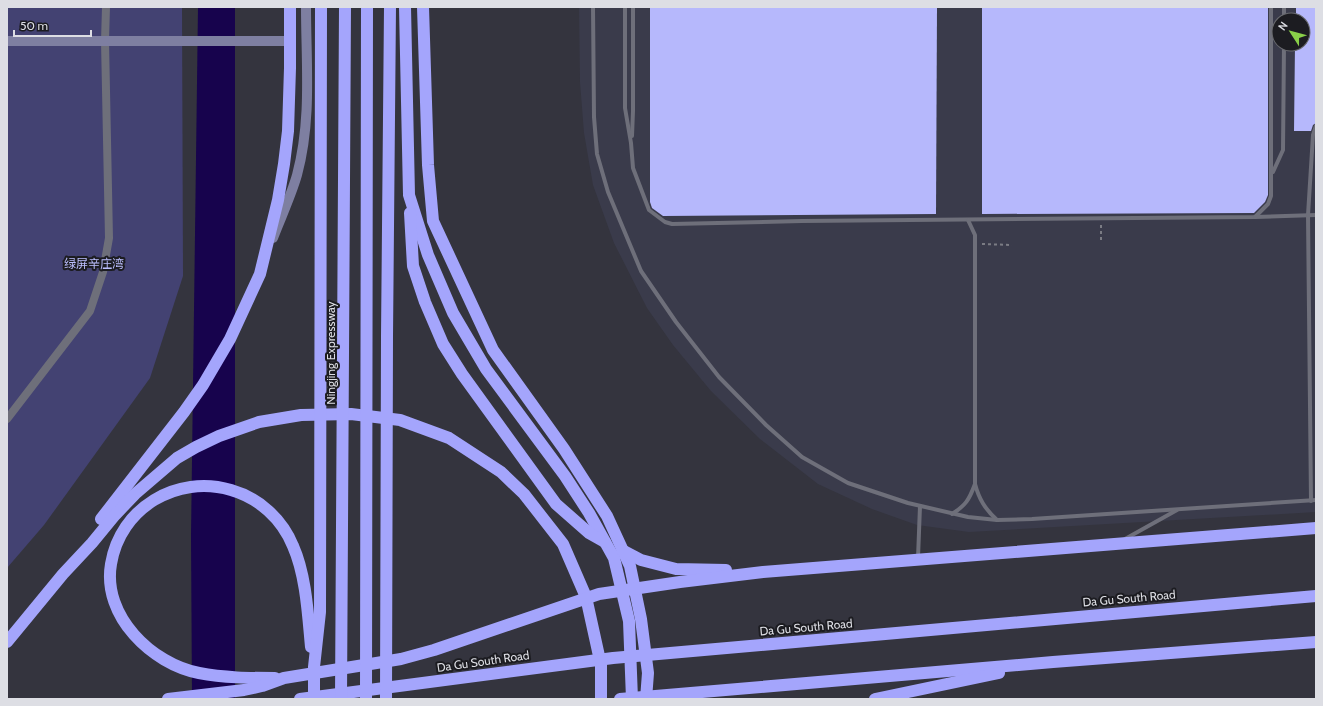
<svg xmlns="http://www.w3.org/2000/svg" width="1323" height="706" viewBox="0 0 1323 706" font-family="Cabin,'Noto Sans SC',sans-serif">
<rect width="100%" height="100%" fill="#34343e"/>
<path fill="#3a3b4b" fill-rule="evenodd" d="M579,7H1316V512L969,532L917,525L872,509L818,484L760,439L711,391L673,345L647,308L614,243L593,185L584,133L580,82ZM1279,20H1303V44H1279Z"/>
<path fill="#434272" d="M7,7H182L183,276L150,378L44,525L7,568Z"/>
<path fill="#17034d" d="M198,7H235V699H192L191,536Z"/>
<g fill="#b6b8fc">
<path d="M650,7H937L936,214L663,216L652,208L650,202Z"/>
<path d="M982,7H1268V195L1265,202L1254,213L982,214Z"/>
<path d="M1296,7H1316V123L1313,125L1311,131H1294L1295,44H1303V20H1296Z"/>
</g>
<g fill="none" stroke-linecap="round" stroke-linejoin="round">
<g stroke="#7b7c84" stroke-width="2" stroke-dasharray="3 3" stroke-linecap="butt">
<path d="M1101,225V240"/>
<path d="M982,244L1012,245"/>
</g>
<g stroke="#6e6f7a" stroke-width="4">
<path d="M593,7L594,117L597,154L608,192L641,271L676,322L719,377L766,425L802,457L848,483L908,503L968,517L997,520L1032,519L1316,500"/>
<path d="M625,7V108L631,143L633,168L649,210L665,222L672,224L802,221L1255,217L1316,215"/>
<path d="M1284,20V7"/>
<path d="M632,136L633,111V7"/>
<path d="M1273,172L1283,150L1284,44"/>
<path d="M1255,217L1268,204L1271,196V7"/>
<path d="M968,220L975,235V484C979,499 985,509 997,520"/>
<path d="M1311,501L1308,215L1313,135L1316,126"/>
<path d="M952,514C966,505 969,500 975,484"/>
<path d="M1125,539L1177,510"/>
<path d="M918,558L920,506"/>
</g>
<path stroke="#6e6f7a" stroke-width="8" d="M7,419L90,311L103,272L109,238L105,41L106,7"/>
<g stroke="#7e7fa1" stroke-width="10">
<path d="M7,41H290"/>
<path d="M273,238C281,217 291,196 297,175C312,120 306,63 306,7"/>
</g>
<g stroke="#a4a5fc" stroke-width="12">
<path d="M405,7L409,195L428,255L453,313L486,369L565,476L589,513L614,558L629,621L632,699"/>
<path d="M423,7L428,165L433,221L493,350L564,449L607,516L630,566L641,619L648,673L646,699"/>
<path d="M410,213L413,266L425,302L443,344L462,374L556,504L589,533L605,542"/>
<path d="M101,519L184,412L203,385L230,339L260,274L278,200L284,164L288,131L290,68V7"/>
<path d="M622,550L641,560L676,569L726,570"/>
<path d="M7,642L63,574L92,543L115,515L135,494L177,458L196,447L219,436L259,422L301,415L351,414L400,420L449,438L501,472L524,494L563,544L586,597L601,665V699"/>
<path d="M275,678C250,678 224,678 199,673C152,664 102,616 111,564C120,508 177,474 231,490C259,498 282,519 293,546C306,575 308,615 311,647"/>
<path d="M168,699L244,690L262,686L284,678L401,659L434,650L599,594L680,582L763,572L1316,528"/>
<path d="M300,699L613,658L1316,596"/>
<path d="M314,699V667L320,612L321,7"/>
<path d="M341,699L345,7"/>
<path d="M366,699L367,7"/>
<path d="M386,699L387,337L390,7"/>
<path d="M620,699L1053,662L1316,642"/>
<path d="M875,699L999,673"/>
</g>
</g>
<g text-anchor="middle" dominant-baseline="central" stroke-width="4" stroke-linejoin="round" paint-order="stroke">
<g font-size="12" fill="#bbbefe" stroke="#1c1c21">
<text x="94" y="263">绿屏辛庄湾</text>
</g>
<g font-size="12" fill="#dddee4" stroke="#1c1c21">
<text transform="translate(330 353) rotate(-90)">Ningjing Expressway</text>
<text transform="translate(1129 598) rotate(-5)">Da Gu South Road</text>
<text transform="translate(806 627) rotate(-5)">Da Gu South Road</text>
<text transform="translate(483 661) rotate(-8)">Da Gu South Road</text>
</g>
</g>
<rect width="1323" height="706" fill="none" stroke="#dddee4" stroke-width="16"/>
<g transform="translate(1291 32) rotate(306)"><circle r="19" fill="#1c1c21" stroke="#696a6f"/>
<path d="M0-3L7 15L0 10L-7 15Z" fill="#89cf49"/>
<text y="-6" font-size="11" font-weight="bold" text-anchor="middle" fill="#dddee4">N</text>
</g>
<path d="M14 30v6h77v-6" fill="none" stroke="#dddee4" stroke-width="2"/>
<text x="20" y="30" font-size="12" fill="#dddee4" stroke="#1c1c21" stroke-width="3" paint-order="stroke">50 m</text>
</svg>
